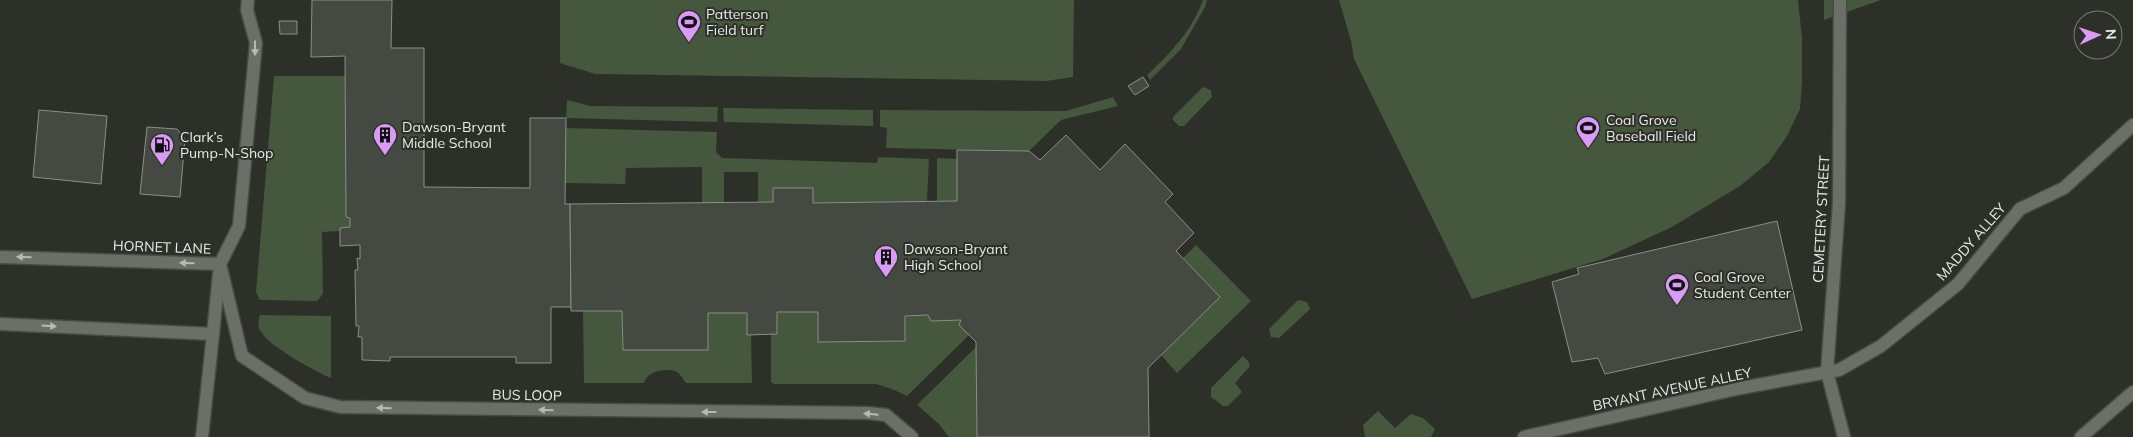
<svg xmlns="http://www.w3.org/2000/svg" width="2133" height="437" viewBox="0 0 2133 437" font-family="Mulish,sans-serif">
<rect width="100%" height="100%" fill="#2c3029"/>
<g fill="#45573c">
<path d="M560,0H1074L1073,77L1046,81L595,74L560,63Z"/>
<path d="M1203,0H1207L1205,7L1181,49L1150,80L1147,75C1170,54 1192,30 1203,0Z"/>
<path d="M1339,0H1798L1802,38V82L1800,109L1787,136L1769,162L1740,186L1672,227L1603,259L1472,299L1354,59L1351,41Z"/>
<path d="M1824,0H1881L1824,20Z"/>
<path d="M274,76H345L346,217L350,218V227L340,228V231L322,232L323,294L317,301L260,300L256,292Z"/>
<path d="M1203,87L1211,90L1212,97L1184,126H1179L1173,120V117Z"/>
<path d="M1113,97L1118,106L1061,120L1029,151L886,148L887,128L880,127V110L1066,111Z"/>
<path d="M567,100L590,106L718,107L717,122L566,118Z"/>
<path d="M723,108L873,110V126L724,122Z"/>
<path d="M566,128L717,132L716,152L722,158L877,163L878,157L929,159L927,201L813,203V188H773V202H758V172H724V203H702V167L626,168L625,184L565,183Z"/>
<path d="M937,158L957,159V201H937Z"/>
<path d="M1196,245L1251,301L1177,373L1161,355L1220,297L1183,258Z"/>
<path d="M1298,300L1307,302L1310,309L1279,338L1271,337L1269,329Z"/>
<path d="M583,311H622L623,350H707L708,313H747L751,335L752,383H686C683,379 680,373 675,371C663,368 647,372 644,383H584Z"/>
<path d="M777,312H818V342L904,341L905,316L928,315L931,321L961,320L959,325L969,335L907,396L892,389L876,384H774L771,382V334H777Z"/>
<path d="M260,315L331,316V378C316,372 269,346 262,333C257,327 258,322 260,315Z"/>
<path d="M976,347L977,437H949L939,424L917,405Z"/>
<path d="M1243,356L1248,361L1250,366L1235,383L1242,392L1228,406H1223L1211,397V388Z"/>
<path d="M1378,411L1395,428L1411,414L1423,418L1435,429L1431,437H1365L1363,425Z"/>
</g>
<g fill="#444942" stroke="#8a9088">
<path d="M312,0H392L391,48H424V187L530,188V118H566L565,204H570L571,307H551V363H516V357H390V361L362,360V337H358L359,326H356L355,270H358L357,258L360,259V245L340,246V228L350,227V218L346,217L345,56L311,57Z"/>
<path d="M279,21H297V34H280Z"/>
<path d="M1143,77L1149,86L1135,95L1128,86Z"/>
<path d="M39,110L107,116L101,184L33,177Z"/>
<path d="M147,127L177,129L185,139L180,197L140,194Z"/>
<path d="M1066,135L1100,170L1125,144L1173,194L1165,202L1194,233L1176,251L1220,297L1148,368L1149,437H977L976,342L959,325L961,320L931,321L928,315L905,316V341L818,342V312H777V334L747,335V313H708V350H623L622,311H571L570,204L773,202V188H813V203L957,201V150L1029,151L1040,160Z"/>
<path d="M1777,221L1802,330L1605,374L1598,358L1572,362L1552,282L1579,274L1577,268Z"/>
</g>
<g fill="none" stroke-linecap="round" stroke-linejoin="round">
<g stroke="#474b45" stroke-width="15">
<g id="minor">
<path d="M248,0L247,10L256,43L239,226L220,264L242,356L305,398L340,407L868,413L886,415L912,437"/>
<path d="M1840,0L1839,203L1827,372L1844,437"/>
<path d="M0,257L220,264L213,334L0,324"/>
<path d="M202,437L213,334"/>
<path d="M1524,437L1741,388L1839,370L1881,346L1958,284L2020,209L2064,188L2133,125"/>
<path d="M2081,437L2133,392"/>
</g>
</g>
<use href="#minor" stroke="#6a6f68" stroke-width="12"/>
</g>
<defs><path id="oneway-solid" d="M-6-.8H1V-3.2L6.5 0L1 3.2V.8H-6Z" transform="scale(1.25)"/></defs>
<g fill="#b6bab5">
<use href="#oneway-solid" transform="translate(255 48) rotate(90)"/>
<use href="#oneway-solid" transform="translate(24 257) rotate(-178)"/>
<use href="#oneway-solid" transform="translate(187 263) rotate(-178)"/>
<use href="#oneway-solid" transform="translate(49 326) rotate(3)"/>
<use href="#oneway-solid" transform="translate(384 408) rotate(-179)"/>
<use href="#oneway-solid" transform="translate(546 410) rotate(-179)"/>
<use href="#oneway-solid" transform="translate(709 412) rotate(-180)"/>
<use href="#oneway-solid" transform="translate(871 414) rotate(-175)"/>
</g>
<defs>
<g id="stadium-pin" transform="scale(1.25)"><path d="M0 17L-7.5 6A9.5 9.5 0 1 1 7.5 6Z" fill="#da9af6" stroke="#2c3029"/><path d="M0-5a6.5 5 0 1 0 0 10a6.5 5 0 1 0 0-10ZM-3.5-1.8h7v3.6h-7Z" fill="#111"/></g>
<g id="building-pin" transform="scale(1.25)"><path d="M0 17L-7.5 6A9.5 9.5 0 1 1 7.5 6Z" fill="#da9af6" stroke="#2c3029"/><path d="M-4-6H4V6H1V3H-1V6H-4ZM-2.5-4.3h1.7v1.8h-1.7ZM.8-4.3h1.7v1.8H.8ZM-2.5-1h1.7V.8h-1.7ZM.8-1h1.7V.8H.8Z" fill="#111"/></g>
<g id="fuel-pin" transform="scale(1.25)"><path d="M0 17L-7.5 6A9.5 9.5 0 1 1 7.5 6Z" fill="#da9af6" stroke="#2c3029"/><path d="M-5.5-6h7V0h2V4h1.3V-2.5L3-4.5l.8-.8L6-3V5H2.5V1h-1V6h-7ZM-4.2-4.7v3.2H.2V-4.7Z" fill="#111"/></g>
</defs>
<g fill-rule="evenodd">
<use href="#stadium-pin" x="689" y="22"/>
<use href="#stadium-pin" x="1588" y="128"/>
<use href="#building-pin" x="385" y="135"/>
<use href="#fuel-pin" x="162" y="145"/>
<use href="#building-pin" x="886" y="257"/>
<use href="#stadium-pin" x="1677" y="285"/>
</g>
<g text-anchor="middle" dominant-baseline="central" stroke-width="4" stroke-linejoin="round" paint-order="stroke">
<g font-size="14" fill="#e9ece8" stroke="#2c3029" text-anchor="start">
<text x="706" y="14">Patterson<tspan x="706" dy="16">Field turf</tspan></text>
<text x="1606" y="120">Coal Grove<tspan x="1606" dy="16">Baseball Field</tspan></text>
<text x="402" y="127">Dawson-Bryant<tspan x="402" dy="16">Middle School</tspan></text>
<text x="180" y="137">Clark’s<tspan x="180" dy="16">Pump-N-Shop</tspan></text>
<text x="904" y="249">Dawson-Bryant<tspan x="904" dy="16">High School</tspan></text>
<text x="1694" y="277">Coal Grove<tspan x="1694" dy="16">Student Center</tspan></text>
</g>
<g font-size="14" fill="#e9ece8" stroke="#2c3029">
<text transform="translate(1821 219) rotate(-87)">CEMETERY STREET</text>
<text transform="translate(1971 242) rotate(-49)">MADDY ALLEY</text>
<text transform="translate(162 247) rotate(2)">HORNET LANE</text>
<text transform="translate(1672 389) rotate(-12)">BRYANT AVENUE ALLEY</text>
<text transform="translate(527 395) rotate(1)">BUS LOOP</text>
</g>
</g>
<g transform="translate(2098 35) rotate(87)"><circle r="24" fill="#2c3029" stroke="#787b75"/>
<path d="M0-4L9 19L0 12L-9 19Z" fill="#da9af6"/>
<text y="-8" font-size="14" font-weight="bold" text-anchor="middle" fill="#e9ece8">N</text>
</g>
</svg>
